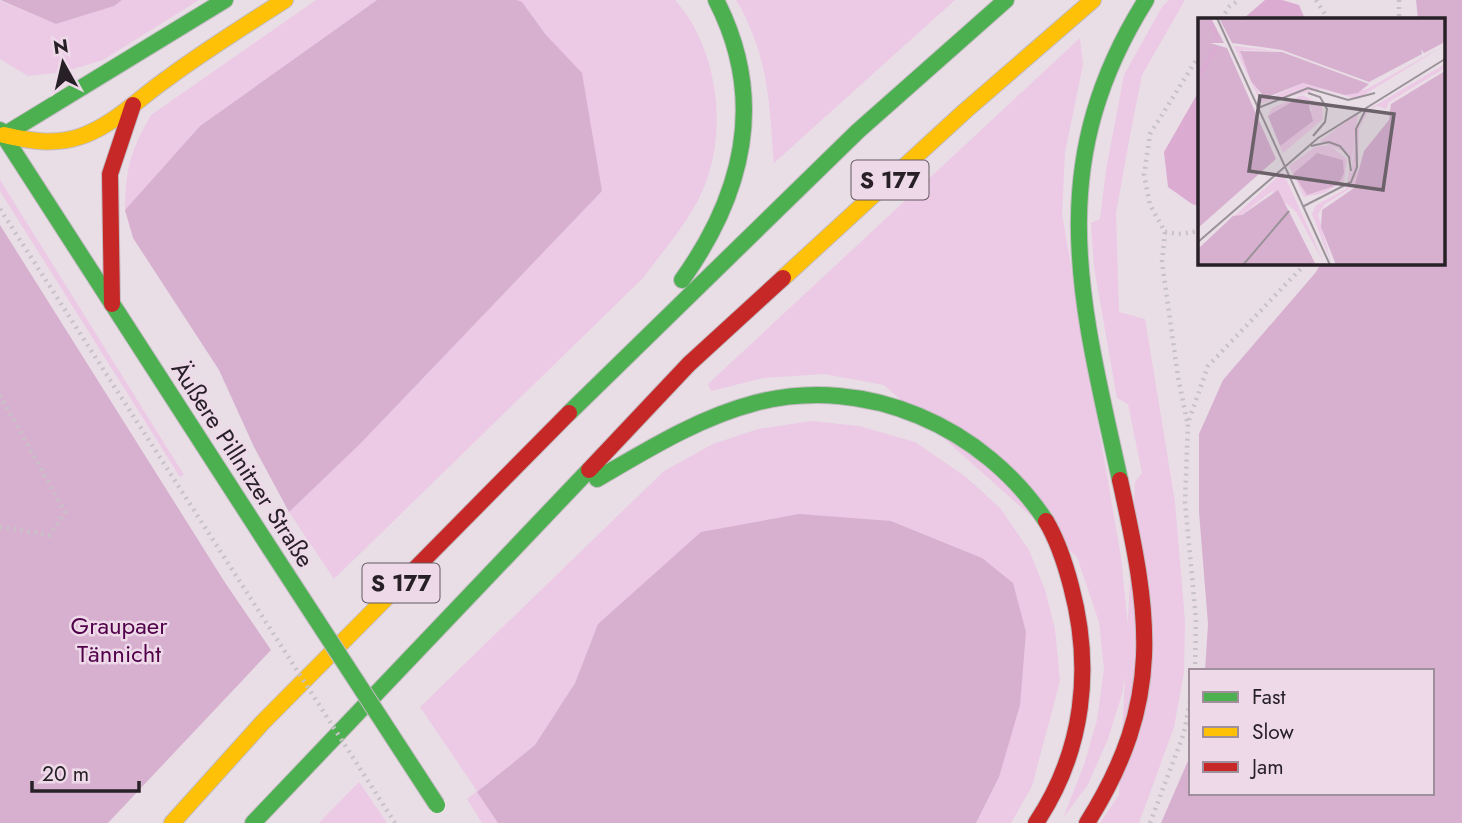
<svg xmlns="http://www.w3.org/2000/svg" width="1462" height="823" viewBox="0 0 1462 823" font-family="Jost,sans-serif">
<rect width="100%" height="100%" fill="#e9dee6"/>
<g fill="#ecc9e5">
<path d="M122,0H199L103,60L63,72L28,76L0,59V1L56,24L113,6Z"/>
<path d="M316,0H377L200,126L125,210C126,167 130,152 151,115Z"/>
<path d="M517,0H675C719,49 729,134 701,194C687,224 663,251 643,278L334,579L289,512L359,445L602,191L546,35L522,2Z"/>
<path d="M736,0H955L774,163C772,147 772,131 770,114C767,75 757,33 736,0Z"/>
<path d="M1169,0H1185L1142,75L1131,130L1116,213L1119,312L1145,319L1175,502L1185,621L1184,672L1174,727L1139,823H1100L1119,795L1135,482L1142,473L1128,404L1117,398L1094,267L1091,223L1100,219L1106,170L1124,75L1162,7Z"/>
<path d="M1080,38L1083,65L1065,152L1062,214L1121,557L1130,647L1122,694L1108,739L1087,786L1063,818L1084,765L1097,720L1104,669L1099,622L1077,557L884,385L824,374L763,378L711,391L708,384Z"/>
<path d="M0,180L184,475L180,477L0,191Z"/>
<path d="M811,421L859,426L915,442L966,477L1000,508L1029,550L1045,590L1055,629L1060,681L1032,786L1011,823H976L999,777L982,558L891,521L598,624L575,683L535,745L477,792L498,823H482L467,799L477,791L420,707L664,471L713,444L758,429Z"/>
<path d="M359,782L387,823H319Z"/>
</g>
<g fill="#d7b0d0">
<path d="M0,0H122L114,6L56,24Z"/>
<path d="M377,0H517L522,2L546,35L582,73L602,191L359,445L289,512L254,447L219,370L133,238L125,210L200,126Z"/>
<path d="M1416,0H1462V823H1161L1191,754V793H1432V671H1205L1208,624L1199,512V434L1223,380L1316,272L1321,263L1443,262V19H1418Z"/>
<path d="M0,225L224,581L271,650L108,823H0Z"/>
<path d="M799,514L891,521L982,558L1013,583L1026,632L1020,705L999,777L976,823H498L477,792L535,745L575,683L598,624L701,532Z"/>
</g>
<g fill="#dbabd2">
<path d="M1265,0H1282L1299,5L1305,19H1243Z"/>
<path d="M1199,91V206L1192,204L1168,187L1164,152Z"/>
</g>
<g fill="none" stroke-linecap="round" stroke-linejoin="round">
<g stroke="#c2bbc1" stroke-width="18">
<g id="fast">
<path d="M0,130L271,550"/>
<path d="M4,135L225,0"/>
<path d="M682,280C744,193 767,99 716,0"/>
<path d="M569,413L858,131L1006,0"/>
<path d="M597,479C647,450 698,418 755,403C866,374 984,427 1046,521"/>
<path d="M1120,480C1081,302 1041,167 1146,0"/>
<path d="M253,823L589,470"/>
</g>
</g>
<g stroke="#c2bbc1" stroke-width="18">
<g id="slow">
<path d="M4,135C29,141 54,145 79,137C113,126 139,98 168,78C206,50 246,25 285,0"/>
<path d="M783,278L965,111L1093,0"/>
<path d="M172,823L263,722L403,581"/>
</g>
</g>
<g stroke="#c2bbc1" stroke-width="18">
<g id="jam">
<path d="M112,304L110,174L133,105"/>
<path d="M589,470L689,364L783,278"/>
<path d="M403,581L569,413"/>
<path d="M1036,823C1084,751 1093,668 1071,586C1065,563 1058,541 1046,521"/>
<path d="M1087,823C1165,699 1150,616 1120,480"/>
</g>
</g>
<g stroke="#c6c2c5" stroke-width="4.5" stroke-dasharray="2 5" stroke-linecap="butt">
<path d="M1316,0L1328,19"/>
<path d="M1399,0V19"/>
<path d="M1221,19L1229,7L1239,0"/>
<path d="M0,209L235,574"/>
<path d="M1165,232L1178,234L1200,231"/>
<path d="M0,395L65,512L50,535L0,527"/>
<path d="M1187,421L1178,377L1162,262L1165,232L1150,205L1144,175L1150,134L1200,54"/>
<path d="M1195,671L1196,619L1185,502L1188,423L1208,366L1307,262"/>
<path d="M1150,823L1184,733L1191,696"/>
</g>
<use href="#fast" stroke="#4caf50" stroke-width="16"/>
<use href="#slow" stroke="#ffc107" stroke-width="16"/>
<use href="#jam" stroke="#c62828" stroke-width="16"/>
<g stroke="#c2bbc1" stroke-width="18" stroke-linecap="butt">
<path id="fast-bridge" d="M271,550L437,805"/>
</g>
<path stroke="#c6c2c5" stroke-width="4.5" stroke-dasharray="2 5" stroke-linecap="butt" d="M235,574L395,823"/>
<use href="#fast-bridge" stroke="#4caf50" stroke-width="16"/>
</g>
<g text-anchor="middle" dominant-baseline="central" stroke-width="5" stroke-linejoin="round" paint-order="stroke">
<g fill="#eed9e9" stroke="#635860" stroke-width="2">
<rect x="851.5" y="160.5" width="77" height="39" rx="5"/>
<rect x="362.5" y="563.5" width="77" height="39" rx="5"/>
</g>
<g font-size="23" font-weight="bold" fill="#272026">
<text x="890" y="180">S 177</text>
<text x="401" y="583">S 177</text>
</g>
<g font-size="24" fill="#272026" stroke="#eed9e9">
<text transform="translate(243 464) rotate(57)">Äußere Pillnitzer Straße</text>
</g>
<g font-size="24" fill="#510149" stroke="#eed9e9">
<text x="119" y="625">Graupaer<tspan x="119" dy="28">Tännicht</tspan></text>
</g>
</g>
<g transform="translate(1198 18)">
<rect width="247" height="247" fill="#e9dee6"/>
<path d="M247,27L164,78L156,80L123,71L63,85L36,28L79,33L45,32L43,37L62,78L72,80L105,65L147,77L169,71ZM247,46V50L191,84L188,91L179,88L170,93L161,111L160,160L156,168L126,187L120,196L134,247L114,196L118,187L148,171L159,112L168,93ZM104,77L124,87L125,101L85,135L82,128L114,92L109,84L70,98L74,90ZM160,95L153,158L151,136L122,123ZM131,127L149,141L146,163L126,175L106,179L91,148L117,129ZM119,135L145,142L146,155L140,167L109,177L95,157ZM85,154L127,247L98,194L74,173L0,231Z" fill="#ecc9e5" fill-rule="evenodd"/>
<path d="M0,0H13L26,25H12L29,30L78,141L0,210ZM21,0H247V24L226,35L223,31L224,36L171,64L84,32L34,25ZM42,33L84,34L171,66L160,75L147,77L105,65L67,80L53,63ZM247,53V247H138L123,209L124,192L156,170L166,133L191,102L193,86ZM99,81L110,84L115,103L82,128L70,98ZM119,135L145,142L146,155L140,167L109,177L95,156ZM80,172L118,247H0V231L35,198L44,197Z" fill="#d7b0d0"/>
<path fill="none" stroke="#dbabd2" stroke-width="3.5" d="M11,0L20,23M0,59L19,28"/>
<path fill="none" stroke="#9b9299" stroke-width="2" d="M19,0L132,247M110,75L122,79L129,91L127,104L115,118M60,90L110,70L150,82L177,75M113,128L131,124L142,128L151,139L153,153M106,188L153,164L159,149L158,111L168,91M0,224L120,120L247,41M45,247L91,193"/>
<path fill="#6b6269" fill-opacity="0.15" stroke="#6b6269" stroke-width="3.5" d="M62,78L196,96L185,172L51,153Z"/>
<rect width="247" height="247" fill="none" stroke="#272026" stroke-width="3.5"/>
</g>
<rect x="1189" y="669" width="245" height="126" fill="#eed9e9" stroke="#9e8f9b" stroke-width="2"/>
<rect x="1203" y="692" width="35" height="10" fill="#4caf50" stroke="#9e8f9b" stroke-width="2"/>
<text x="1252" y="704" font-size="21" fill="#272026">Fast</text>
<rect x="1203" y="727" width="35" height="10" fill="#ffc107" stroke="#9e8f9b" stroke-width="2"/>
<text x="1252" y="739" font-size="21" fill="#272026">Slow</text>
<rect x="1203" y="762" width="35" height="10" fill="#c62828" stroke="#9e8f9b" stroke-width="2"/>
<text x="1252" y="774" font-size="21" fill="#272026">Jam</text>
<g transform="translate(63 63) rotate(352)" stroke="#eed9e9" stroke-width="5" paint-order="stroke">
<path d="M0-5L12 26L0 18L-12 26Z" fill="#272026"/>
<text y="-10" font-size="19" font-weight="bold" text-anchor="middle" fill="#272026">N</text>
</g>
<path d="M32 781v10h107v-10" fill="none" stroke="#272026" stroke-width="3.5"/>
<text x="42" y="781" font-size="21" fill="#272026" stroke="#eed9e9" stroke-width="5" paint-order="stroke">20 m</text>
</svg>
